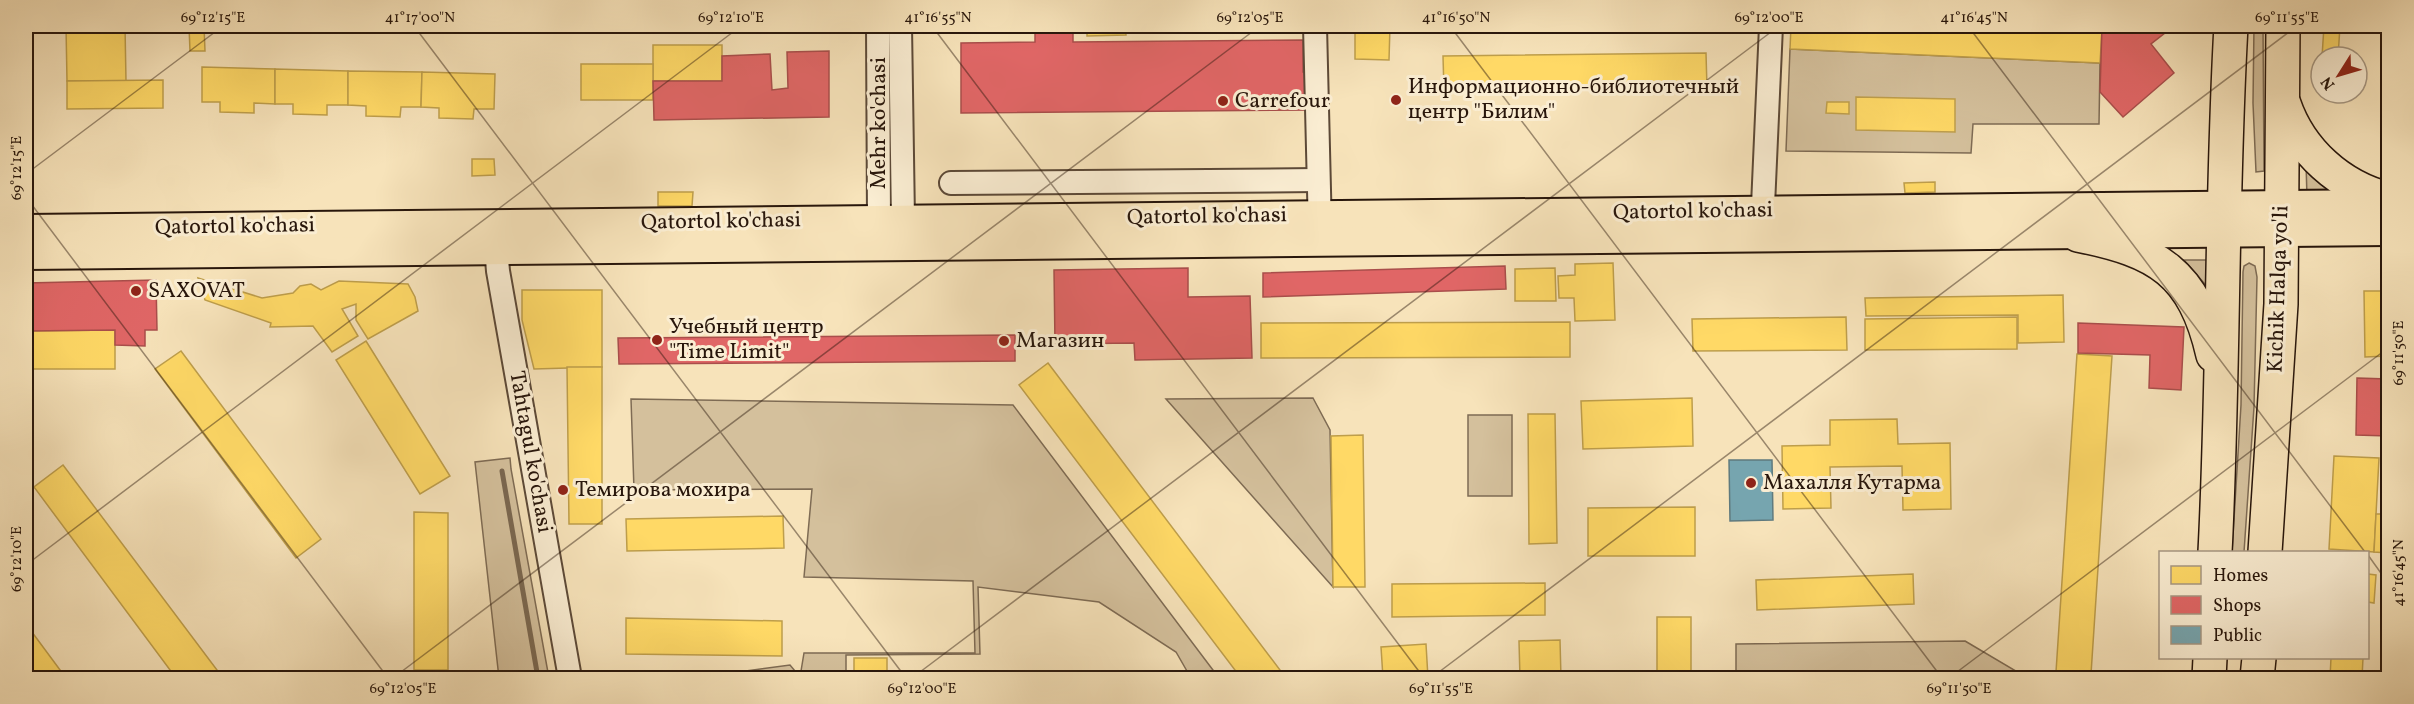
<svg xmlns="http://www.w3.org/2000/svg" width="2414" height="704" viewBox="0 0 2414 704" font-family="Vollkorn,serif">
<rect width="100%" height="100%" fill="#f7e3ba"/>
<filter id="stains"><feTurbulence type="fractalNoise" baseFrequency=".00333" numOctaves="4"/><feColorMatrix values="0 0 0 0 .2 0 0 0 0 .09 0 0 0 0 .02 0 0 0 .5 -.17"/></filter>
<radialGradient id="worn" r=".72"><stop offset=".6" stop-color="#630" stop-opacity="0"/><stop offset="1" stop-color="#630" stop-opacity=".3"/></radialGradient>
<g fill="#d4c09c" stroke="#7e6b54" stroke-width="1.5">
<path d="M2254,26H2263L2264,171L2256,172L2253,103Z"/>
<path d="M1790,49L2100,63L2099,124H1973L1971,153L1786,151Z"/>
<path d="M2306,163L2340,190L2307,197Z"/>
<path d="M2184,260H2210V290Z"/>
<path d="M2249,263L2255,266L2257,277L2254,407L2244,552H2232L2241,405L2243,272L2244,266Z"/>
<path d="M1313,398L1330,430L1333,587L1166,399Z"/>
<path d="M631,399L1013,405L1219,678H1191L1176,652L1099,602L978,587L980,654L846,655V678H694L790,665L800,677L804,653H975L973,581L804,577L812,489L634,490Z"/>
<rect x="1468" y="415" width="44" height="81"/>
<path d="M510,458L511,469L549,678H499L475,462Z"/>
<path d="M1965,641L2021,674L2016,678H1736V644Z"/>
</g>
<g fill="#ffd966" stroke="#be9e4b" stroke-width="1.5">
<path d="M66,26H125L126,81H67Z"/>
<path d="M189,26H204L205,51H190Z"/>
<rect x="524" y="26" width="15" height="6"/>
<path d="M1087,26H1125L1126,35L1087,36Z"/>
<path d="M1355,26H1390L1389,60L1355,59Z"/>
<path d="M1791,26H2002L2102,30L2100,63L1790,49Z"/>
<path d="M2324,26H2340L2338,57H2322Z"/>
<rect x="653" y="45" width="69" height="36"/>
<path d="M1706,53L1707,88L1444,91L1443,56Z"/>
<rect x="581" y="64" width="72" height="36"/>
<path d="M202,67L275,69V104L254,103V113L220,112V102H202Z"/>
<path d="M275,69L348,71V105H327V115L293,114V104H275Z"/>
<path d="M348,71L422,72L421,107H401L400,117L366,116V106L348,105Z"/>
<path d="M422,72L495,74L494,109H474L473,119L439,118V108L421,107Z"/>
<path d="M163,80V108L67,109V81Z"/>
<path d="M1856,97L1955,99V132L1856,130Z"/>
<path d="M1827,102H1849V114L1826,113Z"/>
<path d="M472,159H494L495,175L472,176Z"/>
<path d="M1935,182V192L1905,193L1904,183Z"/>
<path d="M658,192H693L692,206H658Z"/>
<path d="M1613,263L1615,320L1575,321L1574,298H1559L1558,276L1575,275V264Z"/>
<path d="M1555,268L1556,301H1515V269Z"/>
<path d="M198,278L262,298L293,293L300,286L311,284L321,290L339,281L408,284L415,297L418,311L368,339L356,320V304L342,309L358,336L332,352L313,326L270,327L271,323L205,300Z"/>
<path d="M522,290H602V367L534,369L522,320Z"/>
<path d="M2364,291H2388V356L2365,357Z"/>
<path d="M2063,295L2064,342L2018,343V315L1866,316L1865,298Z"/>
<path d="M1846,317L1847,350L1693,351L1692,319Z"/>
<path d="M2017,317V349L1865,350V319Z"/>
<path d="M1570,322V357L1261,358V323Z"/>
<path d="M115,330V369H26V331Z"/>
<path d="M366,341L450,476L420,494L336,360Z"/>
<path d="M181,351L321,539L296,558L155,369Z"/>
<path d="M2077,354L2112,356L2091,674L2056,672Z"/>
<path d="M1048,363L1286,678H1241L1019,385Z"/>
<path d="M567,367H602V524H569Z"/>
<path d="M1692,398L1693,446L1583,449L1581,401Z"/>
<path d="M1528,414H1555L1557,543L1529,544Z"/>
<path d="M1897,419L1898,444L1950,443L1951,509L1903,510L1902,466L1830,467L1831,508L1783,509L1782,446L1830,445V420Z"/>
<path d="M1363,435L1365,587H1333L1331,436Z"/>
<path d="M2334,456L2379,458L2374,552L2329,549Z"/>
<path d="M63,465L223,678H176L34,487Z"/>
<path d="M1695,507V556H1588V508Z"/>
<path d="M414,512L448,513V670H414Z"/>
<path d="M2376,514H2388V553L2374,552Z"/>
<path d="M783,516L784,548L627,551L626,519Z"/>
<path d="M1913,574L1914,604L1757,610L1756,580Z"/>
<path d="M2368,574L2376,575L2374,603L2368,602Z"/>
<path d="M1545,583V615L1392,617V584Z"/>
<rect x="1657" y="617" width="34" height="61"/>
<path d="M626,618L782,621V656L626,654Z"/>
<path d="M26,624L66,678H26Z"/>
<path d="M1560,640L1561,678H1520L1519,641Z"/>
<path d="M1426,644L1428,678H1383L1381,647Z"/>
<rect x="854" y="658" width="33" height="20"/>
<path d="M2331,658H2363L2362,678H2330Z"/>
<path d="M887,677L1170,678H887Z"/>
</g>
<g fill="#e06666" stroke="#a94e4b" stroke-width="1.5">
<path d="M1035,26H1073V42L1303,40V72H1309L1310,110L961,113V43L1035,42Z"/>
<path d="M2102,26H2174L2151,44L2174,73L2123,117L2100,92Z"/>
<path d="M829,51V117L654,120L653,81H722V56L770,54L772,90L788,88L787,52Z"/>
<path d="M1505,266L1506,289L1263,297V273Z"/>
<path d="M1188,268V297L1250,296L1252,358L1135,360L1134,343L1055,344L1054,270Z"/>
<path d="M156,280L157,330H145V346L115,345V330L26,331V283Z"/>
<path d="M2078,323L2184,327L2181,390L2149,388L2150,355L2078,353Z"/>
<path d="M1015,335V361L619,364L618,338Z"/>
<path d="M2357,378L2388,379V436L2356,435Z"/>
</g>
<path fill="#76a5af" stroke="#5f7a7e" stroke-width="1.5" d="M1729,460H1772L1773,520L1730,521Z"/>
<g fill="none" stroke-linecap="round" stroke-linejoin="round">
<path stroke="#7a6750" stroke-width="5" d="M502,471L538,678"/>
<g stroke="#5c4937" stroke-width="26">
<g id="minor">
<path d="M878,26L879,220"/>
<path d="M900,26L903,220"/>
<path d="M1315,26L1320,231"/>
<path d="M951,183L1318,180"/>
<path d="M1762,228L1771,26"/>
<path d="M495,235L498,271L570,678"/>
</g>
</g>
<g stroke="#28160b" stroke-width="32">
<g id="major">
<path d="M26,229L2388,204"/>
<path d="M26,255L2388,231"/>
</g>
</g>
<g stroke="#28160b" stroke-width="36">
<g id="highway">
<path d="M2284,104C2300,151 2340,187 2388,199"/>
<path d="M2078,235C2158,251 2194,272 2213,355"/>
<path d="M2215,552C2224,377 2221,201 2231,26"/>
<path d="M2265,552L2281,304L2283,26"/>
<path d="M2209,678L2210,658"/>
<path d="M2257,678L2259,658"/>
</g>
</g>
<use href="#minor" stroke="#faedd2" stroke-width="22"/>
<use href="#major" stroke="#f7e3ba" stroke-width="28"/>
<use href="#highway" stroke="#f7e3ba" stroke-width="33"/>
</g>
<path fill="none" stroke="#28160b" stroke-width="1.5" stroke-opacity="0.45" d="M414,26L906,678M932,26L1424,678M1450,26L1942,678M1968,26L2365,552M26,174L223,26M26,197L388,678M2368,555L2388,583M26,565L741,26M393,678L1260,26M912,678L1779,26M1431,678L2297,26M1949,678L2388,348"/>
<g fill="#8f2418" stroke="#faedd2" stroke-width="2">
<circle cx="1396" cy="100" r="6"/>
<circle cx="1223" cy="101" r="6"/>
<circle cx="136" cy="291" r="6"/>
<circle cx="657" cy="340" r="6"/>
<circle cx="1004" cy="341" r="6"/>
<circle cx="1751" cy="483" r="6"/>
<circle cx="563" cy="490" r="6"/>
</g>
<g text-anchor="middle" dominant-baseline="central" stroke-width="6" stroke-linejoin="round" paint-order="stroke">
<g font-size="22" fill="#28160b" stroke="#faedd2" text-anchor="start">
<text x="1408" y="87">Информационно-библиотечный<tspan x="1408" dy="25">центр "Билим"</tspan></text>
<text x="1235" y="101">Carrefour</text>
<text x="148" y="291">SAXOVAT</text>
<text x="669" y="327">Учебный центр<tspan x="669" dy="25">"Time Limit"</tspan></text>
<text x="1016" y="341">Магазин</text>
<text x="1763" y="483">Махалля Кутарма</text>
<text x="575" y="490">Темирова мохира</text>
</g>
<g font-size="22" fill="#28160b" stroke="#faedd2">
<text transform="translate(879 123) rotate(-90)">Mehr ko'chasi</text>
<text transform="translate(1693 212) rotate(-1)">Qatortol ko'chasi</text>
<text transform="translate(1207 217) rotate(-1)">Qatortol ko'chasi</text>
<text transform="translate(721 222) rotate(-1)">Qatortol ko'chasi</text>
<text transform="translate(235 227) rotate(-1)">Qatortol ko'chasi</text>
<text transform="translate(2279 289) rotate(-88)">Kichik Halqa yo'li</text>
<text transform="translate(530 452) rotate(80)">Tahtagul ko'chasi</text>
</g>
</g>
<rect width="2414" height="704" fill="none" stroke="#f7e3ba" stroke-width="66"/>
<rect x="2159" y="551" width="210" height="108" fill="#faedd2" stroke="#a69782" stroke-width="1.5"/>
<rect x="2171" y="566" width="30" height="18" fill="#ffd966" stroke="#a69782" stroke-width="1.5"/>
<text x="2213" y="581" font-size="18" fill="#28160b">Homes</text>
<rect x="2171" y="596" width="30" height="18" fill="#e06666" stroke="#a69782" stroke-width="1.5"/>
<text x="2213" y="611" font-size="18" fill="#28160b">Shops</text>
<rect x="2171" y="626" width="30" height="18" fill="#76a5af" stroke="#a69782" stroke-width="1.5"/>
<text x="2213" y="641" font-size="18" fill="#28160b">Public</text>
<g transform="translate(2339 75) rotate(233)"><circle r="28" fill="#faedd2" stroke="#a69782" stroke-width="1.5"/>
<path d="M0-4.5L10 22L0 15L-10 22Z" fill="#8f2418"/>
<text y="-9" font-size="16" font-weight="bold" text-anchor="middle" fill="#28160b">N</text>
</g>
<rect x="33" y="33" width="2348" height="638" fill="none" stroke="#28160b" stroke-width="2"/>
<g font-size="15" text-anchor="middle" fill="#28160b">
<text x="213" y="22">69°12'15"E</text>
<text x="420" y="22">41°17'00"N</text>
<text x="731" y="22">69°12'10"E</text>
<text x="938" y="22">41°16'55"N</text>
<text x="1250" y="22">69°12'05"E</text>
<text x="1456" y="22">41°16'50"N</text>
<text x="1769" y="22">69°12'00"E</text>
<text x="1974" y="22">41°16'45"N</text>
<text x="2287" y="22">69°11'55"E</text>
<text transform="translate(16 168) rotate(-90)" y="5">69°12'15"E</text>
<text transform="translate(2398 353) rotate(-90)" y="5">69°11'50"E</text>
<text transform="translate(16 559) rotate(-90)" y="5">69°12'10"E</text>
<text transform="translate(2398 573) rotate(-90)" y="5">41°16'45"N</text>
<text x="403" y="693">69°12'05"E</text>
<text x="922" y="693">69°12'00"E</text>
<text x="1441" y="693">69°11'55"E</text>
<text x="1959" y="693">69°11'50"E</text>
</g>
<rect width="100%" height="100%" filter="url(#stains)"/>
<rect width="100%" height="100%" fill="url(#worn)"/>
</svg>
